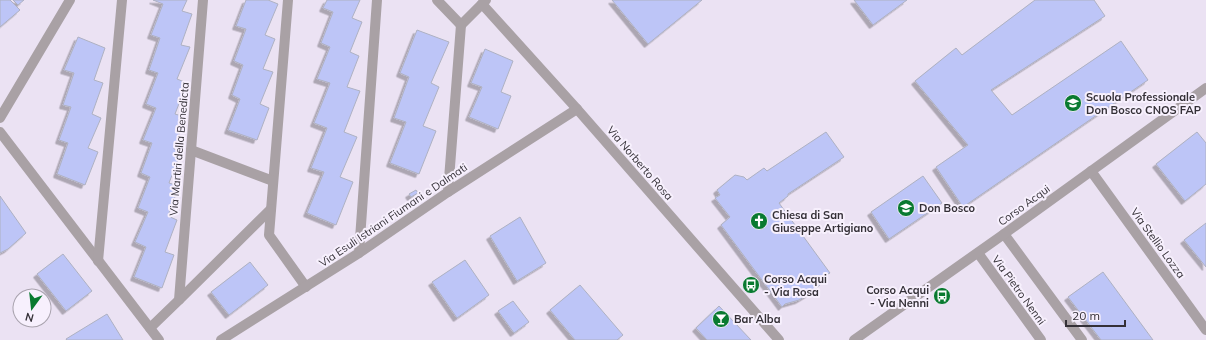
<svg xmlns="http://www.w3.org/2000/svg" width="1206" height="340" viewBox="0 0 1206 340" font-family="Mulish,sans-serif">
<defs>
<filter id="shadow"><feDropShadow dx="-3.5" dy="3.5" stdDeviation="0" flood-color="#0004"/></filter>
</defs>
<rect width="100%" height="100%" fill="#ebe2f3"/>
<g fill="#bdc5f7" stroke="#aeb1c2" filter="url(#shadow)">
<path d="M0,0H10L20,10L0,27Z"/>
<path d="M13,0H24L18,5Z"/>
<path d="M153,0H187L182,11L192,14L181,45L190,47L177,79L187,83L175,114L185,117L174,149L181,152L169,183L179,186L168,216L177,220L165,252L174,255L162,288L134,277L146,247L135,242L148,212L138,208L150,177L141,173L152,143L143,140L156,108L146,104L158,73L149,70L160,38L151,35L163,4Z"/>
<path d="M246,0H268L278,4L265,35L275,39L263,69L273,72L260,104L269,108L257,140L228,130L240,99L232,95L243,65L234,61L246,29L236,26Z"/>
<path d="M327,0H360L352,18L362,22L350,52L359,56L347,87L360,91L344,132L357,137L340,177L353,182L336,225L307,213L324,172L311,168L327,128L314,123L330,83L317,79L330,47L321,43L333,12L323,8Z"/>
<path d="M612,0H702L648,44Z"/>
<path d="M854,0H907L873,25Z"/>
<path d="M1035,0H1094L1105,16L991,90L1012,115L1121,41L1148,80L963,207L936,167L968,145L915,81L956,48L962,55Z"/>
<path d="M417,30L449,42L431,83L439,87L423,126L436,131L419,174L390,163L406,122L394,118L409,77L400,73Z"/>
<path d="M78,37L105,48L94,80L103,83L92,114L101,118L88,148L98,152L85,185L57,174L68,143L59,140L71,107L63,105L74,73L64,70Z"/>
<path d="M485,49L513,61L501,92L511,96L498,129L469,117L482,87L471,83Z"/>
<path d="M826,132L844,157L788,194V196L779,203L830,273L826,275L819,286L809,294L799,300L785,304L782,307L721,225L730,217L715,198L720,195L717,190L735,175L744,177L747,180L764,168L767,171Z"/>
<path d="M1197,132L1206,143V184L1185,201L1156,164Z"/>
<path d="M923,176L942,203L889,239L871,212Z"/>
<path d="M416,190L418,193L411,197L409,194Z"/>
<path d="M0,196L26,233L8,249L0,253Z"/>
<path d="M520,217L546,263L517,281L490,236Z"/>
<path d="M1206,223V267L1184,240Z"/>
<path d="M63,254L92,291L66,311L37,274Z"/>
<path d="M465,260L489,295L457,318L432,282Z"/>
<path d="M250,262L268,285L229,315L211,292Z"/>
<path d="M1103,272L1153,340H1101L1068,297Z"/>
<path d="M580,285L623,335L617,340H575L550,310Z"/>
<path d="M513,301L529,322L514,333L498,311Z"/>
<path d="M719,306L751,340H707L696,328Z"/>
<path d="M107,314L123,340H67L66,339Z"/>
</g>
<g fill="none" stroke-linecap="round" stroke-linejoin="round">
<g stroke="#a9a1a5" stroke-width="10">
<path d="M288,0L269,235L306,287"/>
<path d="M437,0L461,25"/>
<path d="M482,4L577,109L779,340"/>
<path d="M461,25L486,0"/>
<path d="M0,118L70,0"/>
<path d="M0,132L159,340"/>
<path d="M191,150L273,181"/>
<path d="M1091,171L1206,330"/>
<path d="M448,192L461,25"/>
<path d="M1004,234L1082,340"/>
<path d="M359,253L377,0"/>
<path d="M978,253L1041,340"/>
<path d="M98,261L122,0"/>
<path d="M179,300L271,209"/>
<path d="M150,328L179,300L203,0"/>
<path d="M221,340L359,253L448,192L577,109"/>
<path d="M854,340L1004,234L1206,88"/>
</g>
</g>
<defs>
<g id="school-disc" transform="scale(0.9)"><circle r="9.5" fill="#097a30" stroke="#f7f0fd"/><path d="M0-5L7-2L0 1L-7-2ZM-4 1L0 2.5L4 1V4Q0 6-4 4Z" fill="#fff"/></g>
<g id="church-disc" transform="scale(0.9)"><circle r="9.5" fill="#097a30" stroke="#f7f0fd"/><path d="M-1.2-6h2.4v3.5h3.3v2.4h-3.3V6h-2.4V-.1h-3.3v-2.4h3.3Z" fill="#fff"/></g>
<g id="bus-disc" transform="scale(0.9)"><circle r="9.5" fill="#097a30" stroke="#f7f0fd"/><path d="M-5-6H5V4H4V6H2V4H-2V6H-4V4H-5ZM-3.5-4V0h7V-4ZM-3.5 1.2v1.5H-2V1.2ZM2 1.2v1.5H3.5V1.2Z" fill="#fff"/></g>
<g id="bar-disc" transform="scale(0.9)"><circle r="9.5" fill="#097a30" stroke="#f7f0fd"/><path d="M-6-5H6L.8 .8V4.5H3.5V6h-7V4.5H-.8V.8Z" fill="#fff"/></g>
</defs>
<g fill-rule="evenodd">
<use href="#school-disc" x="1073" y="103"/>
<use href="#school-disc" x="906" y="208"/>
<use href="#church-disc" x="759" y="221"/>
<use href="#bus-disc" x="751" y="285"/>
<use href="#bus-disc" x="942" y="296"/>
<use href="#bar-disc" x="721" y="319"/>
</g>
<g text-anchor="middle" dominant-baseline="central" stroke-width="4" stroke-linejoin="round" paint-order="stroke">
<g font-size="11" font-weight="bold" fill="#343037" stroke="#f7f0fd" text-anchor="start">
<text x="1086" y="97">Scuola Professionale<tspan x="1086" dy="13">Don Bosco CNOS FAP</tspan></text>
<text x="919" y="208">Don Bosco</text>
<text x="772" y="215">Chiesa di San<tspan x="772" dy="13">Giuseppe Artigiano</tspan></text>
<text x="764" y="279">Corso Acqui<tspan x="764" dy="13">- Via Rosa</tspan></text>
<text x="929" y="290" text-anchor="end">Corso Acqui<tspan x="929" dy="13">- Via Nenni</tspan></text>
<text x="734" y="319">Bar Alba</text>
</g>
<g font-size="11" fill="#343037" stroke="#f7f0fd">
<text transform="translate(179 149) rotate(-85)">Via Martiri della Benedicta</text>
<text transform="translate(640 163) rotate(49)">Via Norberto Rosa</text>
<text transform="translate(1024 205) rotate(-36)">Corso Acqui</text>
<text transform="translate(393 215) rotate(-34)">Via Esuli Istriani Fiumani e Dalmati</text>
<text transform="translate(1158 243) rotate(54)">Via Stellio Lozza</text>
<text transform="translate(1019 290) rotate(54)">Via Pietro Nenni</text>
</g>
</g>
<g transform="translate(32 308) rotate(195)"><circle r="19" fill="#f7f0fd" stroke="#a9a3ae"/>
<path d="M0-3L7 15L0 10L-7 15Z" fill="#097a30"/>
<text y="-6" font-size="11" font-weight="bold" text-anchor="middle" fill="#343037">N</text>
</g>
<path d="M1066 320v6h59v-6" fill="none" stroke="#343037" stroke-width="2"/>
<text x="1072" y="320" font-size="12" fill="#343037" stroke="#f7f0fd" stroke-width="3" paint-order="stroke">20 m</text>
</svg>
